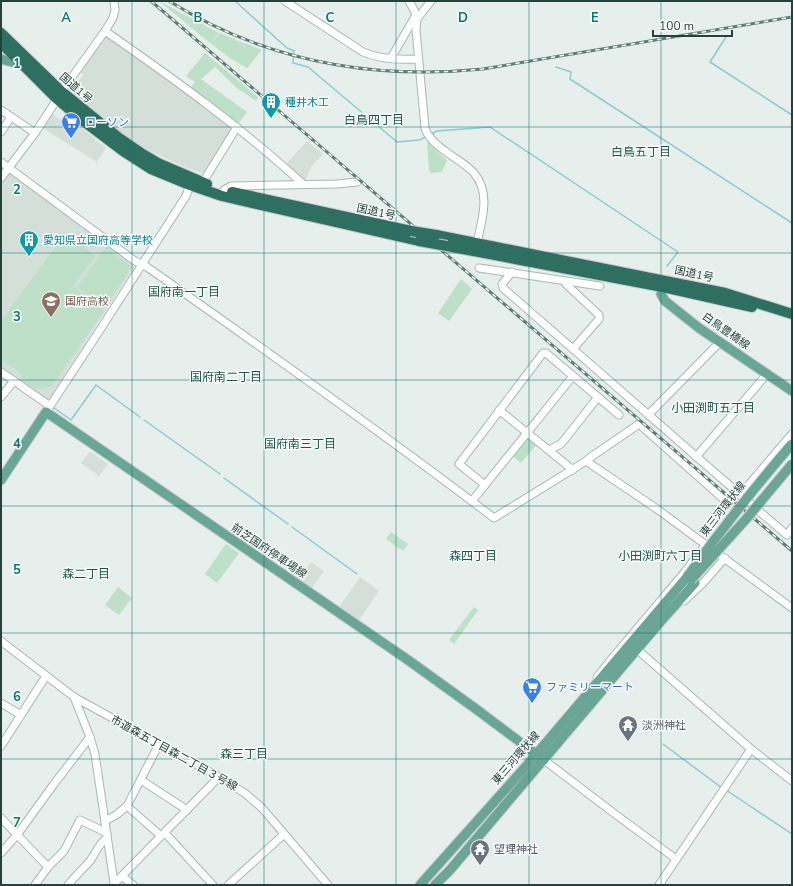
<svg xmlns="http://www.w3.org/2000/svg" width="793" height="886" viewBox="0 0 793 886" font-family="'Nunito Sans','Noto Sans JP',sans-serif">
<rect width="100%" height="100%" fill="#e6efeb"/>
<g fill="#d4dfda">
<path d="M106,34L235,127L205,174L182,166L138,145L121,134L86,106L73,93L72,90L83,75L80,71Z"/>
<path d="M51,111L59,120L62,117L65,120L68,117L106,148L97,162L41,127Z"/>
<path d="M307,141L323,154L311,167L305,182L285,165Z"/>
<path d="M10,171L133,263L134,267L48,401L1,369V183Z"/>
<path d="M90,451L108,464L99,476L81,463Z"/>
<path d="M311,562L324,571L312,588L299,578Z"/>
<path d="M360,577L379,591L359,620L340,606Z"/>
</g>
<g fill="#bfe0c8">
<path d="M159,1L219,33L210,43Z"/>
<path d="M220,33L241,42L247,51L242,42L262,50L247,68L231,59L210,43Z"/>
<path d="M205,53L258,97L256,101L237,88L215,67L201,79L247,112L238,124L189,89L195,82L186,76Z"/>
<path d="M427,141L431,146L447,160L442,172L430,173L429,170Z"/>
<path d="M65,234L96,256L73,286L105,310L52,386L37,389L21,380L22,374L1,359V321Z"/>
<path d="M106,247L132,267L105,307L77,287Z"/>
<path d="M461,279L472,289L449,321L438,313Z"/>
<path d="M528,435L538,443L521,463L512,456Z"/>
<path d="M391,532L408,544L403,551L386,539Z"/>
<path d="M226,544L239,553L217,583L205,574Z"/>
<path d="M118,587L132,598L119,615L105,605Z"/>
<path d="M474,607L478,610L454,644L449,640Z"/>
</g>
<g fill="none" stroke-linecap="round" stroke-linejoin="round">
<g stroke="#8ec9d4" stroke-width="1.5">
<path d="M235,1L287,48L294,51L293,63L308,67L397,142L419,140L426,137"/>
<path d="M726,37L710,62L792,115"/>
<path d="M556,67L571,72L570,79L792,223"/>
<path d="M431,134L437,131L490,127L678,252L667,266"/>
<path d="M54,408L71,420L96,385L140,417"/>
<path d="M144,420L220,474"/>
<path d="M224,478L288,524"/>
<path d="M292,527L357,574"/>
<path d="M663,744L722,788"/>
<path d="M726,790L792,834"/>
</g>
<g stroke="#a8b8b2" stroke-width="9">
<g id="minor">
<path d="M285,1L363,52C379,59 399,60 417,59"/>
<path d="M409,1L414,10L417,19"/>
<path d="M431,1L417,19L416,30L425,128C428,138 436,144 445,151C454,158 466,164 474,173C492,194 481,223 476,247"/>
<path d="M105,31C174,79 241,127 303,184"/>
<path d="M391,58L416,15"/>
<path d="M1,110L35,133"/>
<path d="M1,132L11,117"/>
<path d="M1,162L135,261L147,267C264,349 381,432 494,518L586,461L591,457L639,424L730,505"/>
<path d="M1,178L35,133L67,84L105,31L113,18L115,10L114,1"/>
<path d="M203,182L237,127"/>
<path d="M224,190L231,186L337,184L357,182"/>
<path d="M479,268L600,286"/>
<path d="M512,272L502,284L503,288L760,512L787,535L792,528"/>
<path d="M564,281L567,285L599,315V319L573,349"/>
<path d="M1,372L50,406"/>
<path d="M1,397L14,381"/>
<path d="M499,410L573,470"/>
<path d="M46,412L98,333L186,196L191,182"/>
<path d="M648,415L720,342"/>
<path d="M549,450L561,444L598,397"/>
<path d="M696,457L767,374"/>
<path d="M586,461L657,509L792,608"/>
<path d="M485,485L459,464L543,353H546L619,415"/>
<path d="M740,495L792,434"/>
<path d="M472,501L573,376"/>
<path d="M684,601L703,583L725,558"/>
<path d="M1,641L74,697L219,777L246,794L262,808L328,885"/>
<path d="M640,652L751,749L792,781"/>
<path d="M597,677L614,656L684,573L706,544"/>
<path d="M74,697L90,737L95,754L114,883"/>
<path d="M1,703L21,715"/>
<path d="M1,746L46,676"/>
<path d="M544,760L615,814L676,859"/>
<path d="M141,780L187,810"/>
<path d="M127,806L161,836"/>
<path d="M1,818L48,867"/>
<path d="M105,821L116,815L127,806L159,744"/>
<path d="M165,833L213,885"/>
<path d="M1,853L17,835L54,784L90,737"/>
<path d="M122,876L133,885"/>
<path d="M35,885L48,867L64,851L80,820L107,833"/>
<path d="M68,885C75,876 83,869 90,861C96,853 99,843 107,838"/>
<path d="M113,885L219,777"/>
<path d="M228,885L281,837L283,834"/>
<path d="M659,885L751,749"/>
</g>
</g>
<g stroke="#c2cac8" stroke-width="11">
<g id="major">
<path d="M1,59L12,62L22,56"/>
<path d="M665,282L661,294L665,301L699,328L792,391"/>
<path d="M1,480L46,412L408,660L476,709L544,760"/>
<path d="M420,885L528,764L687,577"/>
<path d="M435,885L450,870L661,621L695,583"/>
</g>
</g>
<g stroke="#c2cac8" stroke-width="12">
<g id="highway">
<path d="M1,33L62,92L119,138L141,153L158,163L207,184"/>
<path d="M1,43L57,99L82,120L123,151L151,169L190,185L222,196L419,241"/>
<path d="M232,192L411,231"/>
<path d="M436,235L725,293L792,314"/>
<path d="M447,246L663,287L752,307"/>
</g>
</g>
<use href="#minor" stroke="#fff" stroke-width="7"/>
<use href="#major" stroke="#6aa596" stroke-width="9"/>
<use href="#highway" stroke="#2f6f62" stroke-width="10"/>
<g stroke="#5f7d75" stroke-width="3">
<g id="rail">
<path d="M151,1L792,551"/>
<path d="M169,1C265,61 372,80 483,69L792,17"/>
</g>
</g>
<use href="#rail" stroke="#f7fbf9" stroke-width="1.5" stroke-dasharray="4.5" stroke-linecap="butt"/>
<g stroke="#c2cac8" stroke-width="11" stroke-linecap="butt">
<g id="major-bridge">
<path d="M687,577C720,531 755,487 792,444"/>
<path d="M691,580L747,518L792,464"/>
</g>
</g>
<g stroke="#c2cac8" stroke-width="12" stroke-linecap="butt">
<g id="highway-bridge">
<path d="M411,231L436,235"/>
<path d="M419,241L447,246"/>
</g>
</g>
<use href="#major-bridge" stroke="#6aa596" stroke-width="9"/>
<use href="#highway-bridge" stroke="#2f6f62" stroke-width="10"/>
</g>
<path fill="none" stroke="#0f766e" stroke-width="1" stroke-opacity="0.55" d="M132,1V885M264,1V885M396,1V885M529,1V885M661,1V885M1,127H792M1,253H792M1,380H792M1,506H792M1,633H792M1,759H792"/>
<defs>
<g id="building-pin" transform="scale(1)"><path d="M0 17L-7.5 6A9.5 9.5 0 1 1 7.5 6Z" fill="#0f9aa8" stroke="#f7fbf9"/><path d="M-4-6H4V6H1V3H-1V6H-4ZM-2.5-4.3h1.7v1.8h-1.7ZM.8-4.3h1.7v1.8H.8ZM-2.5-1h1.7V.8h-1.7ZM.8-1h1.7V.8H.8Z" fill="#fff"/></g>
<g id="supermarket-pin" transform="scale(1)"><path d="M0 17L-7.5 6A9.5 9.5 0 1 1 7.5 6Z" fill="#3f7fe0" stroke="#f7fbf9"/><path d="M-6-5.5h2.5l.6 2H6L4.5 2H-2.5L-4.4-4H-6ZM-1.5 3.2a1.3 1.3 0 1 0 .1 0ZM3 3.2a1.3 1.3 0 1 0 .1 0Z" fill="#fff"/></g>
<g id="school-pin" transform="scale(1)"><path d="M0 17L-7.5 6A9.5 9.5 0 1 1 7.5 6Z" fill="#8d6e63" stroke="#f7fbf9"/><path d="M0-5L7-2L0 1L-7-2ZM-4 1L0 2.5L4 1V4Q0 6-4 4Z" fill="#fff"/></g>
<g id="temple-pin" transform="scale(1)"><path d="M0 17L-7.5 6A9.5 9.5 0 1 1 7.5 6Z" fill="#6b7280" stroke="#f7fbf9"/><path d="M0-6L5-2H3V0L6.5 2.5H4V6H1.5V3h-3V6H-4V2.5H-6.5L-3 0V-2H-5Z" fill="#fff"/></g>
</defs>
<g fill-rule="evenodd">
<use href="#building-pin" x="271" y="102"/>
<use href="#supermarket-pin" x="71" y="122"/>
<use href="#building-pin" x="29" y="240"/>
<use href="#school-pin" x="51" y="301"/>
<use href="#supermarket-pin" x="532" y="687"/>
<use href="#temple-pin" x="628" y="725"/>
<use href="#temple-pin" x="480" y="849"/>
</g>
<g text-anchor="middle" dominant-baseline="central" stroke-width="3" stroke-linejoin="round" paint-order="stroke">
<g font-size="11" fill="#24423a" stroke="#f7fbf9">
<text transform="translate(76 88) rotate(41)">国道1号</text>
<text transform="translate(376 212) rotate(12)">国道1号</text>
<text transform="translate(694 274) rotate(12)">国道1号</text>
<text transform="translate(726 331) rotate(35)">白鳥豊橋線</text>
<text transform="translate(723 509) rotate(-52)">東三河環状線</text>
<text transform="translate(269 551) rotate(34)">前芝国府停車場線</text>
<text transform="translate(174 753) rotate(29)">市道森五丁目森二丁目３号線</text>
<text transform="translate(516 758) rotate(-49)">東三河環状線</text>
</g>
<g font-size="11" fill="#0d838f" stroke="#f7fbf9" text-anchor="start">
<text x="285" y="102">種井木工</text>
<text x="43" y="240">愛知県立国府高等学校</text>
</g>
<g font-size="11" fill="#366cbe" stroke="#f7fbf9" text-anchor="start">
<text x="85" y="122">ローソン</text>
<text x="546" y="687">ファミリーマート</text>
</g>
<g font-size="11" fill="#785e54" stroke="#f7fbf9" text-anchor="start">
<text x="65" y="301">国府高校</text>
</g>
<g font-size="11" fill="#5b616d" stroke="#f7fbf9" text-anchor="start">
<text x="642" y="725">淡洲神社</text>
<text x="494" y="849">望理神社</text>
</g>
<g font-size="12" fill="#1f5548" stroke="#f7fbf9">
<text x="374" y="120">白鳥四丁目</text>
<text x="641" y="152">白鳥五丁目</text>
<text x="184" y="292">国府南一丁目</text>
<text x="226" y="377">国府南二丁目</text>
<text x="713" y="408">小田渕町五丁目</text>
<text x="300" y="444">国府南三丁目</text>
<text x="473" y="556">森四丁目</text>
<text x="660" y="556">小田渕町六丁目</text>
<text x="86" y="574">森二丁目</text>
<text x="244" y="754">森三丁目</text>
</g>
</g>
<g font-size="13" text-anchor="middle" font-weight="bold" fill="#0f766e" stroke="#f7fbf9" stroke-width="3" stroke-linejoin="round" paint-order="stroke">
<text x="66" y="22">A</text>
<text x="198" y="22">B</text>
<text x="330" y="22">C</text>
<text x="463" y="22">D</text>
<text x="595" y="22">E</text>
<text x="17" y="68">1</text>
<text x="17" y="194">2</text>
<text x="17" y="321">3</text>
<text x="17" y="448">4</text>
<text x="17" y="574">5</text>
<text x="17" y="701">6</text>
<text x="17" y="827">7</text>
</g>
<rect width="793" height="886" fill="none" stroke="#24423a" stroke-width="4"/>
<path d="M653 30v6h79v-6" fill="none" stroke="#24423a" stroke-width="2"/>
<text x="659" y="30" font-size="12" fill="#24423a" stroke="#f7fbf9" stroke-width="3" paint-order="stroke">100 m</text>
</svg>
